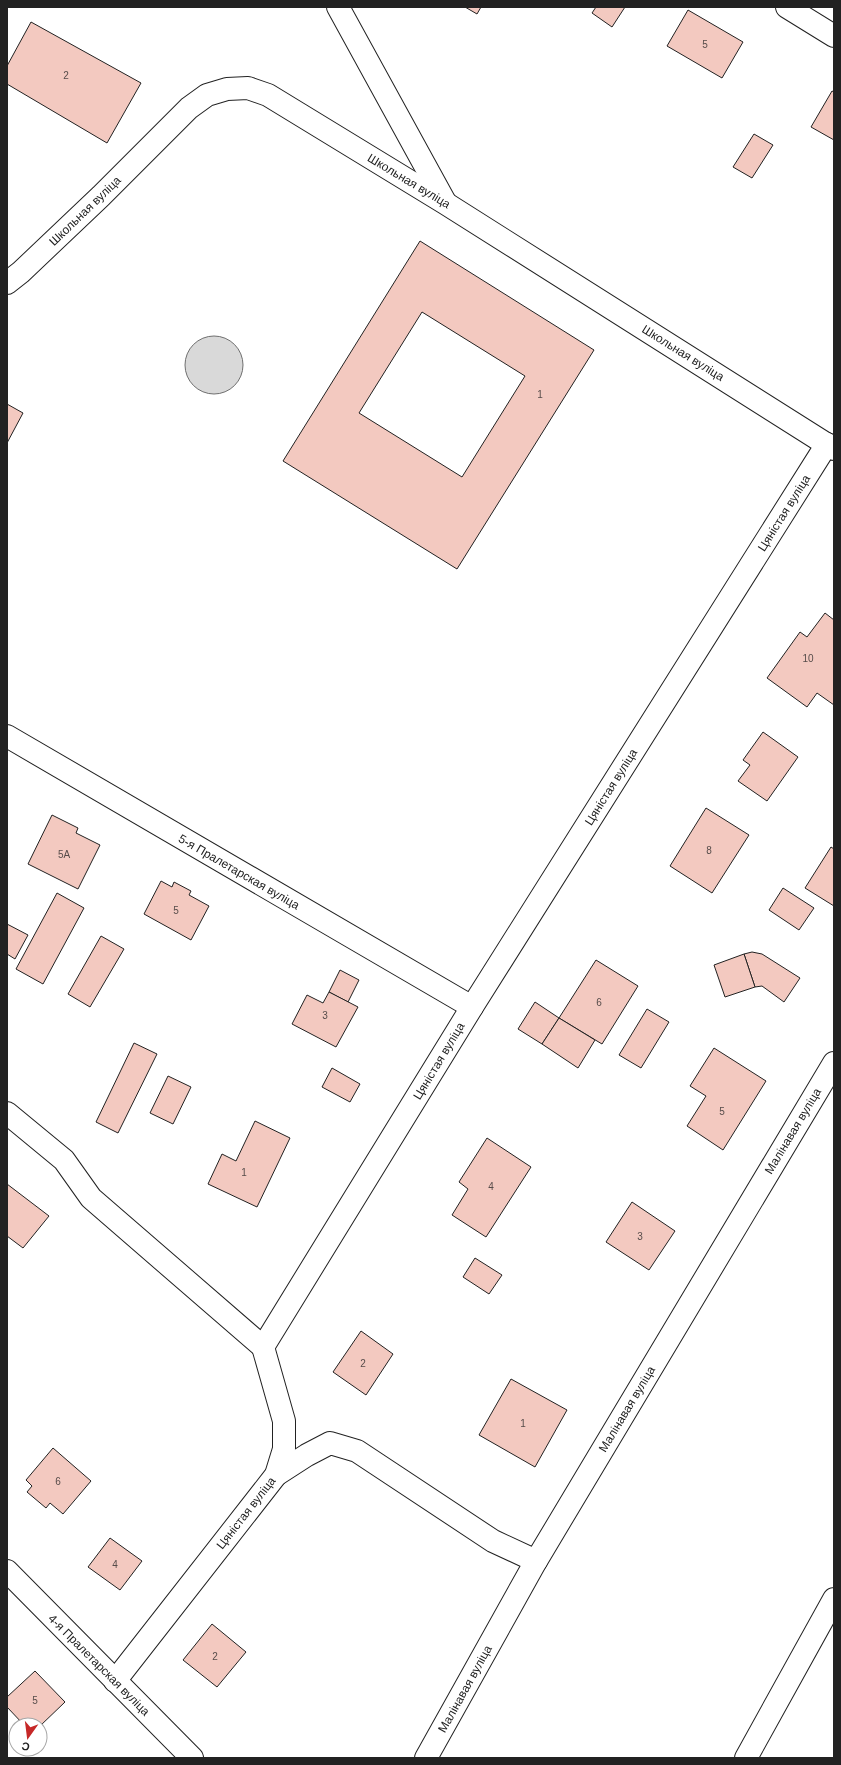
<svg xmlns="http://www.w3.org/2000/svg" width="841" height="1765" viewBox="0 0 841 1765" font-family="Helvetica,sans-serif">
<rect width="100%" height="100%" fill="#fff"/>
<circle fill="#d9d9d9" stroke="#6f6f6f" cx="214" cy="365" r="29"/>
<g fill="#f3c9c0" stroke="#222" fill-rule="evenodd">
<path d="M465,7H481L477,14Z"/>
<path d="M596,7H625L612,27L592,13Z"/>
<path d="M688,10L743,42L722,78L667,46Z"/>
<path d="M31,22L141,83L107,143L7,84V66Z"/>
<path d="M832,91L834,92V140L811,127Z"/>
<path d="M754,134L773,145L752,178L733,167Z"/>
<path d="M420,241L594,350L457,569L283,461ZM422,312L525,376L462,477L359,413Z"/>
<path d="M7,404L23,413L7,443Z"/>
<path d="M825,613L834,620V705L817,693L807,707L767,678L800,632L807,637Z"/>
<path d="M763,732L798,757L767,801L738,781L750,765L743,760Z"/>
<path d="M706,808L749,835L712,893L670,866Z"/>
<path d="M52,815L78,828L76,833L100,845L78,889L28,864Z"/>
<path d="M831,847L834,849V906L805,888Z"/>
<path d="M161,881L172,887L174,882L191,891L189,895L209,906L191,940L144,914Z"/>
<path d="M783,888L814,908L799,930L769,910Z"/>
<path d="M57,893L84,908L43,984L16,969Z"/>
<path d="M7,924L28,935L15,959L7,954Z"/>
<path d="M101,936L124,949L90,1007L68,994Z"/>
<path d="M752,952L762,954L800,978L784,1002L762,986L755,987L744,954Z"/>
<path d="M744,954L755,987L725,997L714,965Z"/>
<path d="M596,960L638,986L602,1044L559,1018Z"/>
<path d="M340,970L359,980L348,1002L329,992Z"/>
<path d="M329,992L358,1007L336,1047L292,1024L307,995L323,1003Z"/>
<path d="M535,1002L559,1018L542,1044L518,1029Z"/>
<path d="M647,1009L669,1022L641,1068L619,1055Z"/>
<path d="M559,1018L595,1040L578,1068L542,1044Z"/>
<path d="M134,1043L157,1054L118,1133L96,1122Z"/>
<path d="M714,1048L766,1081L723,1150L687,1126L706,1096L690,1086Z"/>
<path d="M332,1068L360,1084L350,1102L322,1087Z"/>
<path d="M168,1076L191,1087L173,1124L150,1113Z"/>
<path d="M255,1121L290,1138L257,1207L208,1184L222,1154L236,1161Z"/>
<path d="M487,1138L531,1167L486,1237L452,1215L468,1189L459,1182Z"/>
<path d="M7,1184L49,1216L23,1248L7,1236Z"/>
<path d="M632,1202L675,1231L649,1270L606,1242Z"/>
<path d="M475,1258L502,1275L489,1294L463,1277Z"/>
<path d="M361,1331L393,1354L366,1395L333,1372Z"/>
<path d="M511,1379L567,1410L535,1467L479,1435Z"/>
<path d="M53,1448L91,1481L63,1514L50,1503L46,1508L27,1492L32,1486L26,1480Z"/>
<path d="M110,1538L142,1561L120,1590L88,1567Z"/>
<path d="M212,1624L246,1652L217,1687L183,1660Z"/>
<path d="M35,1671L65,1702L40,1726L36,1724L24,1725L7,1707V1697Z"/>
</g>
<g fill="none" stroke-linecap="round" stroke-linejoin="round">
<g stroke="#222" stroke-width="24">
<g id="minor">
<path d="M338,7L445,202"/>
<path d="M787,7L834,36"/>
<path d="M7,283L21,272L101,196L189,108L207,95L227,89L248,88L268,95L445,203L834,449"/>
<path d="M7,736L472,1007"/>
<path d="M7,1113L64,1160L91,1198L263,1347"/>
<path d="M276,1475L307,1455L330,1443L357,1451L493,1541L536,1561"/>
<path d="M7,1571L192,1758"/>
<path d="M115,1681L276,1475L284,1449V1421L263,1347L472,1007L827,444"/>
<path d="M426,1758L536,1561L834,1063"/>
</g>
</g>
<g stroke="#222" stroke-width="24">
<path id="major" d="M746,1758L834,1599"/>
</g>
<use href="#minor" stroke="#fff" stroke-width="22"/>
<use href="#major" stroke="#fff" stroke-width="22"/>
</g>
<g text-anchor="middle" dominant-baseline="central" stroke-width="3" stroke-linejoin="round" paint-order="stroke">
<g font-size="10" fill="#564c4a">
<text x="705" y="44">5</text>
<text x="66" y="75">2</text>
<text x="540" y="394">1</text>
<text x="808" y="658">10</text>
<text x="709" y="850">8</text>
<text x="64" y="854">5А</text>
<text x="176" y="910">5</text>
<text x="599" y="1002">6</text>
<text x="325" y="1015">3</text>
<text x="722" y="1111">5</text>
<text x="244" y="1172">1</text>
<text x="491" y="1186">4</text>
<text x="640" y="1236">3</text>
<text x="363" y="1363">2</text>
<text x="523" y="1423">1</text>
<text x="58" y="1481">6</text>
<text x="115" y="1564">4</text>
<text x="215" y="1656">2</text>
<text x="35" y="1700">5</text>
</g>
<g font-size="12" fill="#222" stroke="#fff">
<text transform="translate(409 181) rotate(31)">Школьная вуліца</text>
<text transform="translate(85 211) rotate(-44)">Школьная вуліца</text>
<text transform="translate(683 353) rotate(32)">Школьная вуліца</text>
<text transform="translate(784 513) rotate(-58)">Цяністая вуліца</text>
<text transform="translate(611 787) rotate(-58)">Цяністая вуліца</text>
<text transform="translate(239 872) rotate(30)">5-я Пралетарская вуліца</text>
<text transform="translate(439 1061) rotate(-59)">Цяністая вуліца</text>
<text transform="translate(793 1131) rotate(-59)">Малінавая вуліца</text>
<text transform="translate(627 1409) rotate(-59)">Малінавая вуліца</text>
<text transform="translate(246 1513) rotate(-52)">Цяністая вуліца</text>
<text transform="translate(99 1665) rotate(45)">4-я Пралетарская вуліца</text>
<text transform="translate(465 1689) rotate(-61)">Малінавая вуліца</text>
</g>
</g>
<rect width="841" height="1765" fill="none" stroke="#222222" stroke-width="16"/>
<g transform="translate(28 1737) rotate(194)"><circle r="19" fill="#ffffff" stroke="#a7a7a7"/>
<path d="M0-3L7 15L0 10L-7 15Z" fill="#c62828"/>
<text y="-6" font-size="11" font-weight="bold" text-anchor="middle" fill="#222222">С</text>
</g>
</svg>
